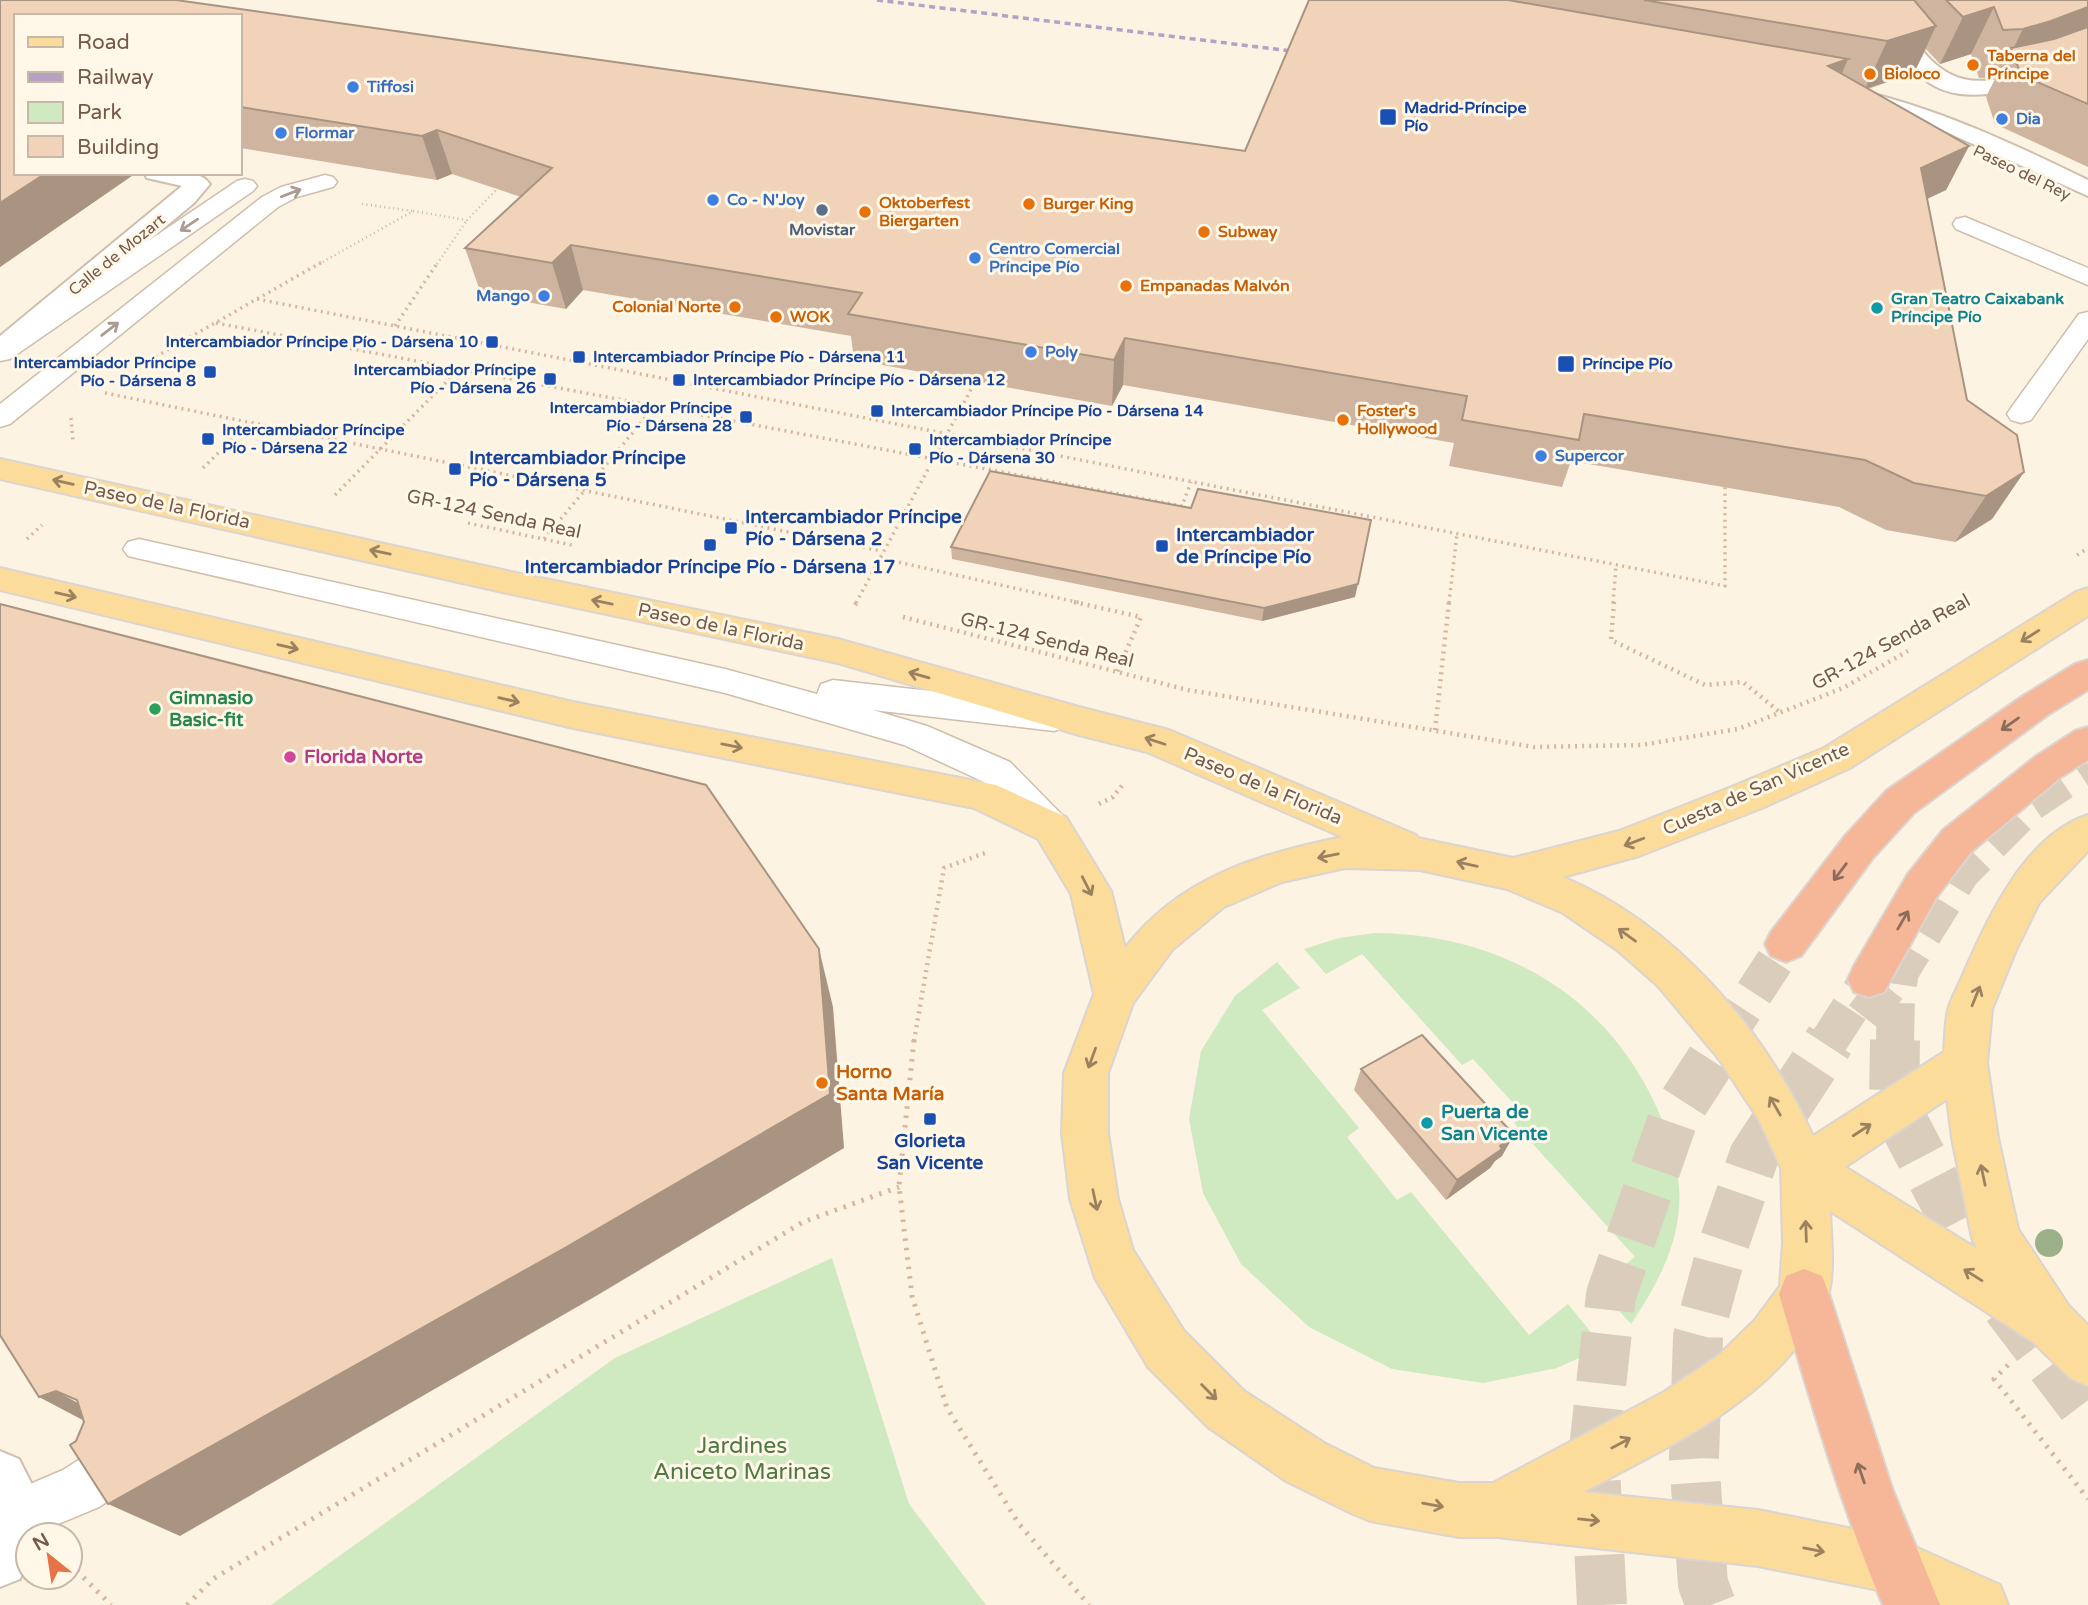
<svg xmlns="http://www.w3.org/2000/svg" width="2088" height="1605" viewBox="0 0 2088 1605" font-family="'Varela Round',sans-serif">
<rect width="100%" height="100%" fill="#fcf3e2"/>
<g fill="#cfe9c1">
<path d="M1375,933C1502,934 1610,996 1660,1115C1674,1146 1683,1184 1678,1218C1672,1258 1653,1291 1631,1324L1596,1285L1635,1257L1514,1123L1524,1115L1473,1059L1462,1065L1362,954L1326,974L1304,949L1339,938Z"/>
<path d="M1277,962L1300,988L1262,1010L1359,1128L1347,1137L1397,1200L1411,1192L1529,1335L1568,1304L1603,1347L1557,1368L1483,1383L1392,1369L1309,1327L1241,1264L1203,1193L1189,1119L1201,1051L1235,996Z"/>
<path d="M832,1258L909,1504L986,1605H271L615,1358Z"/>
</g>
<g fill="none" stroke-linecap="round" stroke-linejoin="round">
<path stroke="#dacdbc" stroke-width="38" stroke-dasharray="38 19" stroke-linecap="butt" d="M1895,1041L1896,998L1900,971L1961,872L2031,802L2088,764"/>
<path stroke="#dacdbc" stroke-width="50" stroke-dasharray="50 24" stroke-linecap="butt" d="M1895,1040L1894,1105L1984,1276L2088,1413"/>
<g stroke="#dacdbc" stroke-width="38" stroke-dasharray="38 19" stroke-linecap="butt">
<path d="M1864,1017L1900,971"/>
<path d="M1723,1041L1786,944"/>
<path d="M1829,1041L1869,979"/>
</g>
<g stroke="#dacdbc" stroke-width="50" stroke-dasharray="50 24" stroke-linecap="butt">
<path d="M1602,1605L1594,1449L1611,1295L1673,1119L1724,1040"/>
<path d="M1711,1605L1703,1584L1694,1458L1698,1337L1722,1249L1754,1156L1830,1040"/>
</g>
<g stroke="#cfbeac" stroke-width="3">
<g id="service">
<path d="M325,175L333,177L337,182L333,187L297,197L278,207L10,424L0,427V404L262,197L281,187Z"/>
<path d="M245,179L253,181L257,186L253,191L10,359L0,361V341L237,181Z"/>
<path d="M1965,217L2088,268V285L1956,229L1953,224L1956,219Z"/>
<path d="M2088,312V339L2031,420L2021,423L2011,420L2007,414L2011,408L2079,314Z"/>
<path d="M139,539L725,669L817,694L821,684L833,680L1054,705L1066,709L1071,718L1066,727L1054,731L873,710L927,726L1010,762L1065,818L1071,828L1065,838L1052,843L1039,838L984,782L904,745L725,693L128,556L123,549L128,542Z"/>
<path d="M128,1433L146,1440L153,1458L146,1476L99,1507L20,1540L2,1532V1496L63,1470L110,1440Z"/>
</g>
</g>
<g stroke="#cfbeac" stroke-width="4">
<g id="minor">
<path d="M1864,0H1885C1928,58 1944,101 2027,71C2047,63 2067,53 2088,48V62C2043,80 1967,116 1923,78C1899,58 1881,25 1864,0Z"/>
<path d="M1848,88C1933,106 2010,142 2088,180V196L1933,126L1875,108L1840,100L1837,95L1840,90Z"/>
<path d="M144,173C163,173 198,166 210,184L194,203L10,356L0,358V336L182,186L147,178Z"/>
<path d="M0,1451L19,1459L47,1514L39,1535H28V1559L20,1579L0,1587Z"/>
</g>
</g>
<g stroke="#dbd4d0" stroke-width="4">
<path id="primary" d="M0,459L507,571L838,639L1079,707L1169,730L1416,835L1418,838L1513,858L1619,831L1734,786L1824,748L2076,592L2088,588V616L1850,768L1762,808L1639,856L1563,877C1675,924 1763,1028 1813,1136L1944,1052C1945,1039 1945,1023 1948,1010C1952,996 1960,983 1965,970C1990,914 2026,835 2088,815V851L2039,903L2016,950L1992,1009L1987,1063L1998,1138L2018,1229L2069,1306L2088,1325V1386L2070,1378L2033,1342L1830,1211C1831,1235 1835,1272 1828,1296C1824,1310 1815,1321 1807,1333C1754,1410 1664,1448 1584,1492L1758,1510L1893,1537L2000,1585L2008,1605H1917L1889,1592L1758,1566L1497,1537H1459L1370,1521L1351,1513L1286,1481L1208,1427L1148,1367L1095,1278L1070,1199L1062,1133L1064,1073L1094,994L1071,894L1038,839L974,808L573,728L0,590V568L573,702L996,785L1066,817L1111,891L1125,948C1181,876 1257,855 1342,837L1147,752L1079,735L838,663L507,593L0,479ZM1345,868L1420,870L1507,889L1563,913L1617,950L1658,986L1719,1059L1759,1120L1781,1168L1783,1243L1780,1286L1755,1320L1719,1355L1664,1392L1493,1483H1459L1374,1468L1324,1443L1244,1391L1184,1331L1133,1250L1118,1199L1108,1133V1073L1133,1003L1172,950L1224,907L1282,882ZM1947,1099L1952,1138L1972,1238L1977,1249L1845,1167Z"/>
</g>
<g stroke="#dbd4d0" stroke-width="4">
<g id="motorway">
<path d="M2088,660V690L2049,714L1914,813L1873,858L1801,956L1786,962L1771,956L1765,944L1771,932L1845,836L1886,791L2023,696L2075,664Z"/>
<path d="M2088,727V760L2061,777L1971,852L1936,898L1884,992L1869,997L1854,992L1848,979L1854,966L1908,874L1943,830L2035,757L2075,731Z"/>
<path d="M1804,1269L1822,1276L1829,1294L1893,1491L1940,1605H1883C1840,1504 1810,1399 1779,1294L1786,1276Z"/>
</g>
</g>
<g stroke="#d6b69d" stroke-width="2.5" stroke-dasharray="1 3.5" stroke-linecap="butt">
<path d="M362,204L413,211"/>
<path d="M319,264L413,211L467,220L497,189"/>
<path d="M437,264L467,220"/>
</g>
<g stroke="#d6b69d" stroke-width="3.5" stroke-dasharray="2 4.5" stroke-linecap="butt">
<path d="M257,299L1725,586V487"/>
<path d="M216,323L1182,506L1191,482"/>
<path d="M395,326L438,262"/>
<path d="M150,360L322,262"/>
<path d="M105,393L882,551"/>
<path d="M71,418L73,441"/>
<path d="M203,468L249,423"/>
<path d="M335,495L459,369"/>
<path d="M468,523L576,546"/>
<path d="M27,539L42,525"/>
<path d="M544,539L655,406"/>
<path d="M2077,555L2088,548"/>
<path d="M880,558L1081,603"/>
<path d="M856,603L975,382"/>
<path d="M1449,603L1457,534"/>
<path d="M1613,603L1616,565"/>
</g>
<g stroke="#d6b69d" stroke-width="4.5" stroke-dasharray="2 5" stroke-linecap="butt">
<path d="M1074,602L1141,617L1117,672"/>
<path d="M1614,602L1611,640L1705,685L1743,682L1782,714"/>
<path d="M855,605L857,602"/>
<path d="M903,617L1188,690L1534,747L1641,745L1738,729L1843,688L1908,651"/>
<path d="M1435,730L1449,602"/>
<path d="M1099,804L1113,797L1124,783"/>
<path d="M914,1041L944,868L985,853"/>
</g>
<g stroke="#d6b69d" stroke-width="5" stroke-dasharray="2.5 7" stroke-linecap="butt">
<path d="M914,1040L899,1186L912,1296L947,1408L1019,1524L1089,1605"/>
<path d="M2008,1365L1994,1379L2088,1499"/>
<path d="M70,1564L111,1605"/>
<path d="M187,1605L213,1579L803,1222L899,1187"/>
</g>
<use href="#service" fill="#fff" fill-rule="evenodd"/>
<use href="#minor" fill="#fff" fill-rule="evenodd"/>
<use href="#primary" fill="#fbdc9a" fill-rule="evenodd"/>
<use href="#motorway" fill="#f6b799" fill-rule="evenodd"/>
<path stroke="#b6a1c5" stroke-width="3.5" stroke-dasharray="6 4.5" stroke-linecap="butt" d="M877,0L1299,52"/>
</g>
<circle fill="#9cb089" cx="2049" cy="1243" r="14"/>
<g fill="#cfb5a0">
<path d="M0,0H176L1245,151L1309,0H2088V167L1995,124L1986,97L1996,77L1979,78L1971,54L1940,64L1926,49L1914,73L1868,89L1969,146L1946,190L1927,199L1967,400L2017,435L2024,472L1992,519L1955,542L1886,530L1839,507L1571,461L1562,487L1449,466L1454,443L1123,385L1112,406L854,360L851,336L583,290L566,309L481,294L465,248L521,197L452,174L437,180L240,148V16H16V173H136L0,267Z"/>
<path d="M951,547L1355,597L1262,621L952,559Z"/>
<path d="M1361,1069L1502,1156L1495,1161L1490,1168L1446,1200L1354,1090Z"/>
</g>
<g fill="#a99482">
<path d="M1994,7L1971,54L1940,64L1963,17Z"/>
<path d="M2088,7V46L2012,51L2023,29Z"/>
<path d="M1936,26L1914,73L1865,89L1887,41Z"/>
<path d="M1848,59L1830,101L1828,66Z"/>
<path d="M437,130L452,174L437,180L422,136Z"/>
<path d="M1969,146L1946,190L1899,212L1921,168Z"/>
<path d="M46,173H136L0,267V203Z"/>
<path d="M571,245L583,290L566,309L552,263Z"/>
<path d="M1125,338L1123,385L1112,406L1114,360Z"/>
<path d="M2024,472L1992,519L1955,542L1986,496Z"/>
<path d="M1358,584L1355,597L1262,621L1264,608Z"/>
<path d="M819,949L833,1007L844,1148L596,1296L180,1536L108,1504Z"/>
<path d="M1514,1135L1502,1156L1495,1161L1490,1168L1446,1200L1457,1180Z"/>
<path d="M56,1391L129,1431L113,1436L39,1397Z"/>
</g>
<g fill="#f1d3ba" stroke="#a99482" stroke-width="2">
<path d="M0,0H176L1245,151L1309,0H1508L1848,59L1828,66L1969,146L1921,168L1967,400L2017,435L2024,472L1986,496L1914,483L1865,460L1584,414L1579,440L1462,420L1467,396L1125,338L1114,360L848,314L862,293L571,245L552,263L465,248L552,168L437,130L422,136L240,107V16H16V173H46L0,203Z"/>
<path d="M1644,0H1914L1936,26L1887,41Z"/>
<path d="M1946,0H2088V7L2051,21L2023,29L2003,30L1994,7L1963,17Z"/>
<path d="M2088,27V104L2021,75L2011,48L2054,39Z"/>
<path d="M990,471L1191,508L1198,489L1371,520L1358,584L1264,608L951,547Z"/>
<path d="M0,604L706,785L819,949L830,1094L563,1249L108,1504L70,1445L76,1441L84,1422L77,1400L56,1391L39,1397L0,1335Z"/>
<path d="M1422,1035L1514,1135L1500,1146L1502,1149L1457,1180L1361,1069Z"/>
</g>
<defs><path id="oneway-shaft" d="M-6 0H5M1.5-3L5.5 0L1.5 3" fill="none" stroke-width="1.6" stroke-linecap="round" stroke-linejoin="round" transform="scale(1.75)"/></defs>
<g stroke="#ab9c92">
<use href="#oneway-shaft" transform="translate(291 193) rotate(-21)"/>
<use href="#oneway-shaft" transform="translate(189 225) rotate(146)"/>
<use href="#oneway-shaft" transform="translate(110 329) rotate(-38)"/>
</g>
<g stroke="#9c8161">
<use href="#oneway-shaft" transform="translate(63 482) rotate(-167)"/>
<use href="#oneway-shaft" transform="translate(380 552) rotate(-168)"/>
<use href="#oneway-shaft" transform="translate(66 595) rotate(13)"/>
<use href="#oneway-shaft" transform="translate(602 602) rotate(-168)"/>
<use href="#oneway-shaft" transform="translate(2030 636) rotate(148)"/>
<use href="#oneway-shaft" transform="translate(288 647) rotate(13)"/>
<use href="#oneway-shaft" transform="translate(919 675) rotate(-164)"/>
<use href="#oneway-shaft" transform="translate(509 700) rotate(13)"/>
<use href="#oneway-shaft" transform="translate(1155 741) rotate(-162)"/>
<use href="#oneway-shaft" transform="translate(732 746) rotate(11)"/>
<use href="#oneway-shaft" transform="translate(1634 842) rotate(159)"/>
<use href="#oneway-shaft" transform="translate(1328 856) rotate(169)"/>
<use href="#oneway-shaft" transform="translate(1467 864) rotate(-167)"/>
<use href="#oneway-shaft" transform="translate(1087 886) rotate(63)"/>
<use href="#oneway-shaft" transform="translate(1627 935) rotate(-144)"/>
<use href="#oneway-shaft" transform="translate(1976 996) rotate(-68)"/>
<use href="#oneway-shaft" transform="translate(1092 1058) rotate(110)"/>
<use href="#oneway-shaft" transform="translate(1775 1106) rotate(-120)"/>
<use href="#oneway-shaft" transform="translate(1862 1130) rotate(-33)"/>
<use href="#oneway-shaft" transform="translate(1983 1175) rotate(-102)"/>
<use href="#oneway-shaft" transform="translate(1095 1200) rotate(78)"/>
<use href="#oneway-shaft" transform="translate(1806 1231) rotate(-92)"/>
<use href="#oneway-shaft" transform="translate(1973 1275) rotate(-148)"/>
<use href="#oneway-shaft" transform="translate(1209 1392) rotate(45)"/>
<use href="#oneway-shaft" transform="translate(1621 1443) rotate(-28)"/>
<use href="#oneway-shaft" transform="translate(1433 1505) rotate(10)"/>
<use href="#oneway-shaft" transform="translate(1589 1520) rotate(6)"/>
<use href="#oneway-shaft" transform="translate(1814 1550) rotate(11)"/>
</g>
<g stroke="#8d6d59">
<use href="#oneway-shaft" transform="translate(2010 724) rotate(145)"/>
<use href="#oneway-shaft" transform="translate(1840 872) rotate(127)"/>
<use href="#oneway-shaft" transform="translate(1903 920) rotate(-60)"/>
<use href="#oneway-shaft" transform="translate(1861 1473) rotate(-109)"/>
</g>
<g fill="#e8710a" stroke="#fff7e8" stroke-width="2.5">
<circle cx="1973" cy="65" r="7"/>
<circle cx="1870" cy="74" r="7"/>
<circle cx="1029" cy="204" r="7"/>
<circle cx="865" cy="212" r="7"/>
<circle cx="1204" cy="232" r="7"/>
<circle cx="1126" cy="286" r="7"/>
<circle cx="735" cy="307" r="7"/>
<circle cx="776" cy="317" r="7"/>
<circle cx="1343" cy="420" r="7"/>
<circle cx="822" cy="1083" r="7"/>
</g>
<g fill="#3f7fe0" stroke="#fff7e8" stroke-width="2.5">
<circle cx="353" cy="87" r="7"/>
<circle cx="2002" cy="119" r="7"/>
<circle cx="281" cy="133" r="7"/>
<circle cx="713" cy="200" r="7"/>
<circle cx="975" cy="258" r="7"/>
<circle cx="544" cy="296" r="7"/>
<circle cx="1031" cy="352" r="7"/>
<circle cx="1541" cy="456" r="7"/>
</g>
<g fill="#1a4fb4" stroke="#fff7e8" stroke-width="2.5">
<rect x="1379" y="108" width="18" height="18" rx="3.5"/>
<rect x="485" y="335" width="14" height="14" rx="3.5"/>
<rect x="572" y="350" width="14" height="14" rx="3.5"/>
<rect x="1557" y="355" width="18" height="18" rx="3.5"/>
<rect x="203" y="365" width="14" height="14" rx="3.5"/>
<rect x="543" y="372" width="14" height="14" rx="3.5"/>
<rect x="672" y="373" width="14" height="14" rx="3.5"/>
<rect x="870" y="404" width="14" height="14" rx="3.5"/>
<rect x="739" y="410" width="14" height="14" rx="3.5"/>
<rect x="201" y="432" width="14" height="14" rx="3.5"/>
<rect x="908" y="442" width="14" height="14" rx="3.5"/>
<rect x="448" y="462" width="14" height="14" rx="3.5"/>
<rect x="724" y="521" width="14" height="14" rx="3.5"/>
<rect x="703" y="538" width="14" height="14" rx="3.5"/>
<rect x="1155" y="539" width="14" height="14" rx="3.5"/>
<rect x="923" y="1112" width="14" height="14" rx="3.5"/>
</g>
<circle fill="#5c6f8a" stroke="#fff7e8" stroke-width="2.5" cx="822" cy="210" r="7"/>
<g fill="#0f9aa8" stroke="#fff7e8" stroke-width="2.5">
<circle cx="1877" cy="308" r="7"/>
<circle cx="1427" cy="1123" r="7"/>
</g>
<circle fill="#2e9e5b" stroke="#fff7e8" stroke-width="2.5" cx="155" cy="709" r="7"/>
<circle fill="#d1479c" stroke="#fff7e8" stroke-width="2.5" cx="290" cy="757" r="7"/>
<g text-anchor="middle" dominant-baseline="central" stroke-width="6" stroke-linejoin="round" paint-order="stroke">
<g font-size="16" font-weight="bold" fill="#c56008" stroke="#fff7e8" text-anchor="start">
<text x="1987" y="56">Taberna del<tspan x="1987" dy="18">Príncipe</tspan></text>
<text x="1884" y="74">Bioloco</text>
<text x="879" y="203">Oktoberfest<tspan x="879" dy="18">Biergarten</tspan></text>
<text x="1043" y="204">Burger King</text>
<text x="1218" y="232">Subway</text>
<text x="1140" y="286">Empanadas Malvón</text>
<text x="721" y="307" text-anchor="end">Colonial Norte</text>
<text x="790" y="317">WOK</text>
<text x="1357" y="411">Foster's<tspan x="1357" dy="18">Hollywood</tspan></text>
</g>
<g font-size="16" font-weight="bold" fill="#366cbe" stroke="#fff7e8" text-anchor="start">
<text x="367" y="87">Tiffosi</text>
<text x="2016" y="119">Dia</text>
<text x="295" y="133">Flormar</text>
<text x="727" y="200">Co - N'Joy</text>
<text x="989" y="249">Centro Comercial<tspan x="989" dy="18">Príncipe Pío</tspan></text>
<text x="530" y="296" text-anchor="end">Mango</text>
<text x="1045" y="352">Poly</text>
<text x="1555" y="456">Supercor</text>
</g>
<g font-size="16" font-weight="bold" fill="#164399" stroke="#fff7e8" text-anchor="start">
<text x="1404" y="108">Madrid-Príncipe<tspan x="1404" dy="18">Pío</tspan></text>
<text x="478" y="342" text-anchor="end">Intercambiador Príncipe Pío - Dársena 10</text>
<text x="593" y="357">Intercambiador Príncipe Pío - Dársena 11</text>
<text x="196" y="363" text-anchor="end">Intercambiador Príncipe<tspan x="196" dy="18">Pío - Dársena 8</tspan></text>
<text x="1582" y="364">Príncipe Pío</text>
<text x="536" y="370" text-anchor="end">Intercambiador Príncipe<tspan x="536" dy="18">Pío - Dársena 26</tspan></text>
<text x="693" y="380">Intercambiador Príncipe Pío - Dársena 12</text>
<text x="732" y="408" text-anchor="end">Intercambiador Príncipe<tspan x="732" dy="18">Pío - Dársena 28</tspan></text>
<text x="891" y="411">Intercambiador Príncipe Pío - Dársena 14</text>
<text x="222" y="430">Intercambiador Príncipe<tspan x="222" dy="18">Pío - Dársena 22</tspan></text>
<text x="929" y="440">Intercambiador Príncipe<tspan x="929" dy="18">Pío - Dársena 30</tspan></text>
</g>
<g font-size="16" fill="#735a49" stroke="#fff7e8">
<text transform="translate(2022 173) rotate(26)">Paseo del Rey</text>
<text transform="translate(117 255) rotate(-39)">Calle de Mozart</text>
</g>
<g font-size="16" font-weight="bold" fill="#4e5e75" stroke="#fff7e8">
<text x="822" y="230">Movistar</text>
</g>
<g font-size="16" font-weight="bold" fill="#0d838f" stroke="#fff7e8" text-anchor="start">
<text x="1891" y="299">Gran Teatro Caixabank<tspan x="1891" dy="18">Príncipe Pío</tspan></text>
</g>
<g font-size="19" font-weight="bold" fill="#164399" stroke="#fff7e8" text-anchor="start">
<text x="469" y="458">Intercambiador Príncipe<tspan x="469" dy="22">Pío - Dársena 5</tspan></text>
<text x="745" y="517">Intercambiador Príncipe<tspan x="745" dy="22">Pío - Dársena 2</tspan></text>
<text x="1176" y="535">Intercambiador<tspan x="1176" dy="22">de Príncipe Pío</tspan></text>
<text x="710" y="567" text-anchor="middle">Intercambiador Príncipe Pío - Dársena 17</text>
<text x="930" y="1141" text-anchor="middle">Glorieta<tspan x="930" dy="22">San Vicente</tspan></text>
</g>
<g font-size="19" fill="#735a49" stroke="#fff7e8">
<text transform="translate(167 505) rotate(12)">Paseo de la Florida</text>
<text transform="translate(494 514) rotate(12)">GR-124 Senda Real</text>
<text transform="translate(721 627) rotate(12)">Paseo de la Florida</text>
<text transform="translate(1047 640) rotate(14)">GR-124 Senda Real</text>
<text transform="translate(1891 642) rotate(-29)">GR-124 Senda Real</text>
<text transform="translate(1263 786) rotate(23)">Paseo de la Florida</text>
<text transform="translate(1756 789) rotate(-24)">Cuesta de San Vicente</text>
</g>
<g font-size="19" font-weight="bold" fill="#27864d" stroke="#fff7e8" text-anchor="start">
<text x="169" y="698">Gimnasio<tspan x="169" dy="22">Basic-fit</tspan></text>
</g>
<g font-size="19" font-weight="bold" fill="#b23c85" stroke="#fff7e8" text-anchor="start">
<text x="304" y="757">Florida Norte</text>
</g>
<g font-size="19" font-weight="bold" fill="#c56008" stroke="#fff7e8" text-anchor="start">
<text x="836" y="1072">Horno<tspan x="836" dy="22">Santa María</tspan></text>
</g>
<g font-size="19" font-weight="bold" fill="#0d838f" stroke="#fff7e8" text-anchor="start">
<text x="1441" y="1112">Puerta de<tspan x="1441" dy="22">San Vicente</tspan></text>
</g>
<g font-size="23" fill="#4e7941" stroke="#fff7e8">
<text x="742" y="1446">Jardines<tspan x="742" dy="26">Aniceto Marinas</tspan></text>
</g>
</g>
<rect x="14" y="14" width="228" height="161" fill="#fff7e8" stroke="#c7b8a8" stroke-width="2"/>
<rect x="28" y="37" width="35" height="10" fill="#fbdc9a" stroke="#c7b8a8" stroke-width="2"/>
<text x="77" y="49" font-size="21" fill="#735a49">Road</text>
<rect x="28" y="72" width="35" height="10" fill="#b6a1c5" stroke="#c7b8a8" stroke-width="2"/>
<text x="77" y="84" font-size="21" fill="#735a49">Railway</text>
<rect x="28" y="102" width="35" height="21" fill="#cfe9c1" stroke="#c7b8a8" stroke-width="2"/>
<text x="77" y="119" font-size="21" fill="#735a49">Park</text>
<rect x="28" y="136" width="35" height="21" fill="#f1d3ba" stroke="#c7b8a8" stroke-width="2"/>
<text x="77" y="154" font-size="21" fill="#735a49">Building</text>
<g transform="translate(49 1556) rotate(330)"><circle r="33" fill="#fff7e8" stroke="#c7b8a8" stroke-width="2"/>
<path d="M0-5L12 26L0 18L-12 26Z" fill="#e67447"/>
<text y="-10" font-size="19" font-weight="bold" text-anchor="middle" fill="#735a49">N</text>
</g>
</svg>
